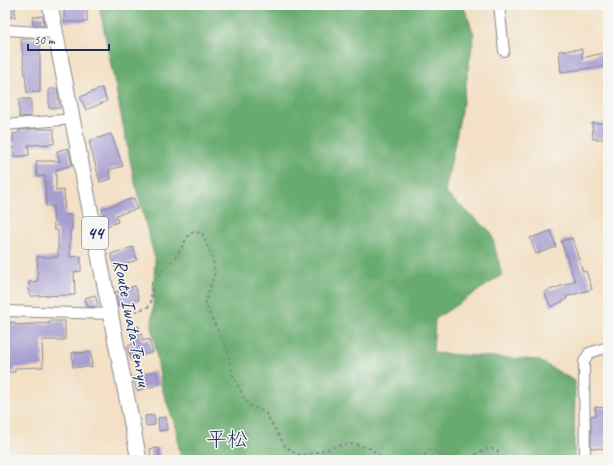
<svg xmlns="http://www.w3.org/2000/svg" width="613" height="465" viewBox="0 0 613 465" font-family="Caveat,'Klee One',sans-serif">
<rect width="100%" height="100%" fill="#f6f6f2"/>
<filter id="ink" filterUnits="userSpaceOnUse"><feTurbulence type="fractalNoise" baseFrequency=".025" numOctaves="2"/><feDisplacementMap in="SourceGraphic" scale="8" xChannelSelector="R" yChannelSelector="G"/><feConvolveMatrix kernelMatrix="1 2 1 2 8 2 1 2 1" color-interpolation-filters="sRGB"/></filter>
<filter id="wash" filterUnits="userSpaceOnUse"><feTurbulence type="fractalNoise" baseFrequency=".012" numOctaves="4" result="noise"/><feDisplacementMap in="SourceGraphic" scale="16" xChannelSelector="R" yChannelSelector="G"/><feGaussianBlur stdDeviation="0.9" result="paint"/><feColorMatrix in="noise" values="0 0 0 0 0 0 0 0 0 0 0 0 0 0 0 0 0 1.4 0 .05"/><feComposite in="paint" operator="in"/></filter>
<g filter="url(#wash)">
<rect width="100%" height="100%" fill="#f3e0c5"/>
<path fill="#68ab6e" stroke="#426d66" d="M99,5H463L474,34L463,102L445,193L491,232L502,275L435,319L433,353L538,360L575,381L574,460H181L175,425L162,389L152,326L155,259L133,175Z"/>
<g id="blocks">
<g fill="#a79ed0">
<rect x="5" y="5" width="10" height="12"/>
<rect x="64" y="7" width="23" height="15"/>
<path d="M43,16L44,26L33,25V17Z"/>
<path d="M21,39H40V92L27,93Z"/>
<path d="M582,49V58L608,52V66L561,72L559,51Z"/>
<path d="M102,88L107,101L86,110L80,97Z"/>
<path d="M49,89H57L60,108H49Z"/>
<path d="M19,99H31V116L19,117Z"/>
<path d="M592,123H608V139H593Z"/>
<path d="M31,129H54V144L28,145L29,155L14,157L13,134L19,133V130Z"/>
<path d="M111,134L123,166L109,170L111,179L100,182L89,141Z"/>
<path d="M68,148L72,165L56,170V191L64,190L65,215H72V230H70V257L81,256V271L74,272L75,295L30,296L29,282L38,281L37,257H58V230H54L53,206H46L45,176H37L36,161H60L57,151Z"/>
<path d="M134,198L137,209L116,215L118,222L107,226L102,209Z"/>
<path d="M551,231L556,247L536,254L530,238Z"/>
<path d="M572,238L583,272L586,271L592,289L566,297L567,299L551,307L544,292L575,281L561,241Z"/>
<path d="M133,247L137,260L115,267L111,254Z"/>
<path d="M135,286L139,300L118,306L115,292Z"/>
<path d="M95,295L98,306L88,307L85,298Z"/>
<path d="M50,321H65V340H42L43,367L15,368V372H5V323L15,322V325L50,323Z"/>
<path d="M139,326L143,341L149,339L153,352L131,359L127,346L133,344L129,329Z"/>
<path d="M91,352L92,367H73L72,353Z"/>
<path d="M155,371L160,384L137,391L133,378Z"/>
<path d="M595,407L608,408V449L591,448V416L596,415Z"/>
<path d="M154,415L155,425L146,426L145,416Z"/>
<path d="M166,417L167,430L159,431L158,418Z"/>
<path d="M159,448L160,458L151,459L150,449Z"/>
</g>
</g>
</g>
<g filter="url(#ink)">
<use href="#blocks" fill-opacity="0" stroke="#878892" stroke-width="1"/>
<g fill="none" stroke-linecap="round" stroke-linejoin="round">
<g stroke="#878892" stroke-width="12">
<g id="street">
<path d="M499,5L504,51"/>
<path d="M5,30L56,33"/>
<path d="M5,125L73,119"/>
<path d="M5,311L110,314"/>
<path d="M585,460L584,362L589,353L608,347"/>
</g>
</g>
<g stroke="#878892" stroke-width="17">
<path id="primary" d="M50,5L139,460"/>
</g>
<g stroke="#878892" stroke-width="2" stroke-dasharray="3 3" stroke-linecap="butt">
<path d="M124,315L148,307L151,302L152,283L177,255L190,233L195,232L202,233L213,259L215,273L205,302L208,311L228,351L232,374L248,405L265,412L285,446L296,454L306,455L342,445L354,444L369,448L386,460"/>
<path d="M420,460L429,450C441,450 447,460 459,460"/>
<path d="M464,460L489,448L498,451L497,460"/>
</g>
<use href="#street" stroke="#fff" stroke-width="10"/>
<use href="#primary" stroke="#fff" stroke-width="15"/>
</g>
</g>
<g text-anchor="middle" dominant-baseline="central" stroke-width="3" stroke-linejoin="round" paint-order="stroke">
<rect fill="#f6f6f2" stroke="#5d6b8a" stroke-width="1" x="82" y="217" width="26" height="32" rx="3"/>
<g font-size="18" font-weight="bold" fill="#1b2f5e">
<text x="95" y="233">44</text>
</g>
<g font-size="19" fill="#1b2f5e" stroke="#f6f6f2">
<text transform="translate(132 323) rotate(79)">Route Iwata-Tenryu</text>
</g>
<g font-size="21" fill="#1b2f5e" stroke="#f6f6f2">
<text x="227" y="439">平松</text>
</g>
</g>
<rect width="613" height="465" fill="none" stroke="#f6f6f2" stroke-width="20"/>
<path d="M28 44v6h81v-6" fill="none" stroke="#1b2f5e" stroke-width="2"/>
<text x="34" y="44" font-size="12" fill="#1b2f5e" stroke="#f6f6f2" stroke-width="3" paint-order="stroke">50 m</text>
</svg>
